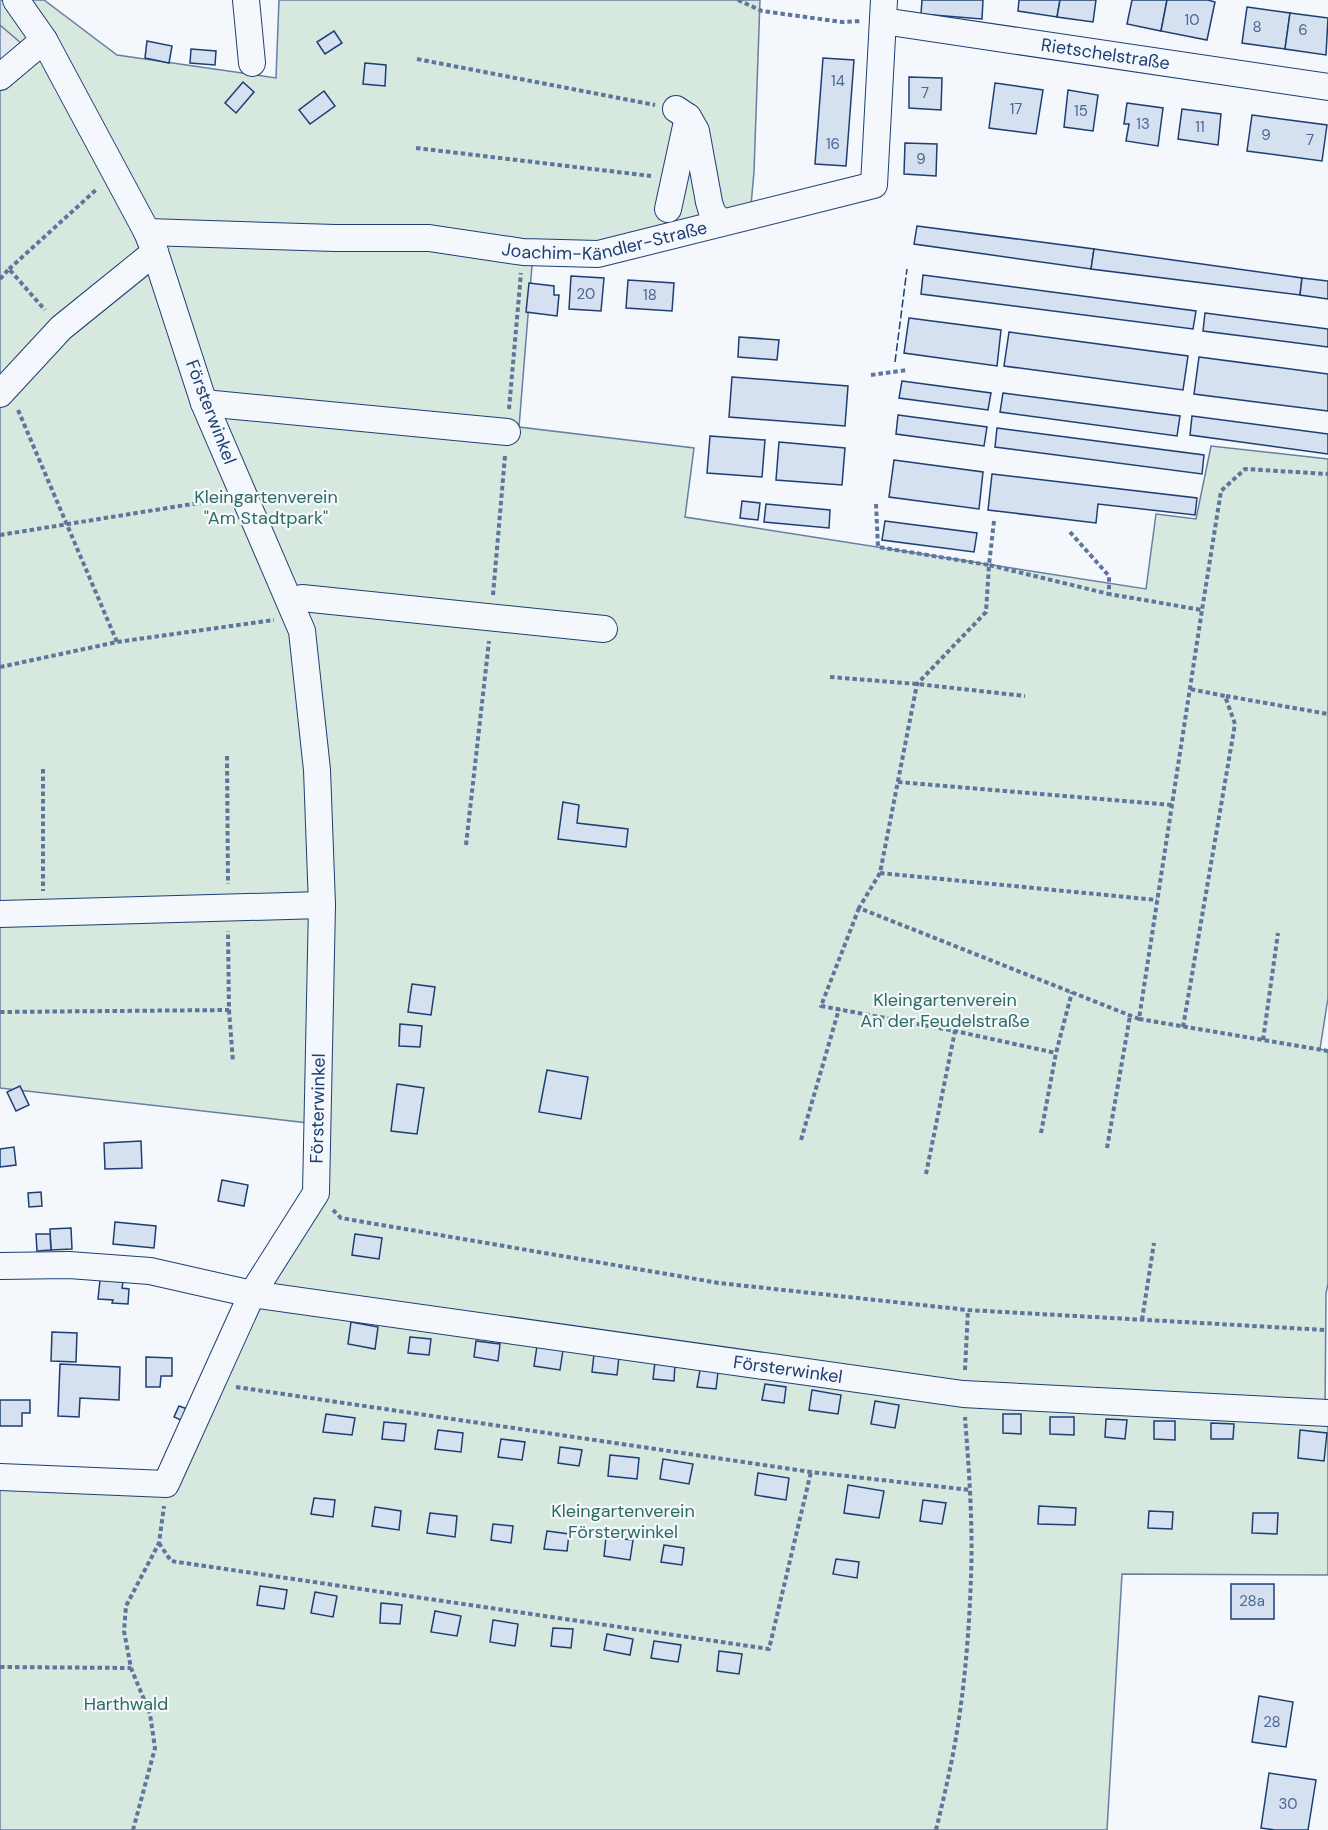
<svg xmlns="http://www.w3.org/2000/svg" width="1328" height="1830" viewBox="0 0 1328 1830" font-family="'DM Sans',sans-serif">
<rect width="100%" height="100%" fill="#f4f7fb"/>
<path fill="#d7e8df" stroke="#687fa3" stroke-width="1.5" d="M0,0H44L117,55L276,78L279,0H760L754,172L750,216L533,253L519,427L694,448L685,517L1146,589L1156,514L1196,519L1211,446L1328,459V998L1320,1049L1328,1051V1283L1326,1294L1325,1413H1328V1575L1122,1574L1107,1830H0V1477L166,1484L316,1193L317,1124L0,1088Z"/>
<path fill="#e3e8f0" stroke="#687fa3" stroke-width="1.5" d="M0,25L29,50L0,74Z"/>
<g fill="#d5e0f0" stroke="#1d3f73" stroke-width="1.5">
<path d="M922,0H983L982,19L921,14Z"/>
<path d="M1019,0H1060L1057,17L1018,11Z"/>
<path d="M1060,0H1096L1093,22L1057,17Z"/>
<path d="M1132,0H1167L1161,31L1127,24Z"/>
<path d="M1167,0H1208L1215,2L1207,40L1161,31Z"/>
<path d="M1247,7L1290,13L1285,49L1242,43Z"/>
<path d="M1290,13L1328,18L1326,55L1285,49Z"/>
<path d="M334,31L342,43L325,54L317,42Z"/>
<path d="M147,41L172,46L169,63L145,58Z"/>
<path d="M191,49L216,51L215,65L190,63Z"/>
<path d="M823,58L854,60L846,166L815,164Z"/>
<path d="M365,63L386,65L385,86L363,84Z"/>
<path d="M909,77L942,78L941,110L909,108Z"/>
<path d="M243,82L254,92L236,113L225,103Z"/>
<path d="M995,83L1043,90L1036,134L989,128Z"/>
<path d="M1068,90L1098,95L1093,131L1064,127Z"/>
<path d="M324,91L335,106L310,124L299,110Z"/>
<path d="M1127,103L1163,108L1158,146L1126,141L1129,124H1124Z"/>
<path d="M1182,109L1221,114L1218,145L1178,139Z"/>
<path d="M1252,115L1327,125L1322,161L1247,151Z"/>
<path d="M905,143L937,144L936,176L904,174Z"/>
<path d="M917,226L1094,249L1091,269L914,244Z"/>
<path d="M1094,249L1302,278L1300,295L1091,269Z"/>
<path d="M923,275L1196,311L1193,329L921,294Z"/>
<path d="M571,276L604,278L601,311L569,309Z"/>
<path d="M1302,278L1328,281V299L1300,295Z"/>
<path d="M628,280L674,283L672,311L626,308Z"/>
<path d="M529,283L554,286V295H559L557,316L526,312Z"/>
<path d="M1205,313L1328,329V347L1203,331Z"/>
<path d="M909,318L1001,330L997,366L904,353Z"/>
<path d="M1009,332L1188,356L1183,390L1004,366Z"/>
<path d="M739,337L779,340L777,360L738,357Z"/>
<path d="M1199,357L1328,374V411L1194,394Z"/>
<path d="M732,377L848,386L845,426L729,417Z"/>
<path d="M902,381L991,393L988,410L899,398Z"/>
<path d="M1003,393L1180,416L1177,436L1000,412Z"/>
<path d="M898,415L987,427L984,446L896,434Z"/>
<path d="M1192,416L1328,434V454L1190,435Z"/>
<path d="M997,428L1204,455L1202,474L995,447Z"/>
<path d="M710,436L765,440L762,477L707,473Z"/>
<path d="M779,442L845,448L842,485L776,480Z"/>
<path d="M894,460L983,472L979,509L889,497Z"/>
<path d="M992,474L1197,498L1195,515L1098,504L1096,523L988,510Z"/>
<path d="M742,501L760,503L758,520L740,518Z"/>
<path d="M766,504L830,510L829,528L764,522Z"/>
<path d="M885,521L977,533L974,552L882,540Z"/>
<path d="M563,802L579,805L577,823L628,829L626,847L558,839Z"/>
<path d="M412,984L435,987L431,1015L408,1012Z"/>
<path d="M400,1024L422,1026L420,1047L399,1046Z"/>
<path d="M547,1070L588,1077L581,1119L539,1112Z"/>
<path d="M397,1084L424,1088L417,1134L391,1131Z"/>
<path d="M20,1086L29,1105L16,1111L7,1092Z"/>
<path d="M141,1141L142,1168L105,1169L104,1143Z"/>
<path d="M14,1147L16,1165L0,1167V1149Z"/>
<path d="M222,1180L248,1185L244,1206L218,1201Z"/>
<path d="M41,1192L42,1206L29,1207L28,1193Z"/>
<path d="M115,1222L156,1226L154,1248L113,1244Z"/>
<path d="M71,1228L72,1249L51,1250L50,1229Z"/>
<path d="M36,1234H50L51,1250L37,1251Z"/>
<path d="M355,1234L382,1238L379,1259L352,1255Z"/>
<path d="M100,1280L123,1282L122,1288L129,1289L128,1304L112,1303L113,1300L98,1299Z"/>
<path d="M351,1322L378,1327L375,1349L348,1344Z"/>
<path d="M52,1332L77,1333L76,1362L51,1361Z"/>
<path d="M410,1337L431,1339L429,1355L408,1353Z"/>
<path d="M476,1341L500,1344L498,1361L474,1357Z"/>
<path d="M537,1346L563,1350L560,1370L534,1366Z"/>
<path d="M594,1354L619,1357L617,1375L592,1372Z"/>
<path d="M146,1357L172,1358V1376H161L160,1387H146Z"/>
<path d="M655,1362L675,1364L674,1381L653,1379Z"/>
<path d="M60,1364L120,1367L119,1400L80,1398L79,1417L58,1416Z"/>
<path d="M700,1370L718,1372L716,1389L697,1387Z"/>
<path d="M765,1384L786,1387L784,1403L762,1400Z"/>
<path d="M812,1390L841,1395L838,1414L809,1410Z"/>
<path d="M0,1400H30V1413H22V1426H0Z"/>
<path d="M875,1401L899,1405L895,1428L871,1424Z"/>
<path d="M179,1406L190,1410L185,1422L174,1417Z"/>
<path d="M326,1414L355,1418L352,1435L323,1432Z"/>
<path d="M1003,1414H1021V1434L1003,1433Z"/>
<path d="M1050,1417H1074V1435L1050,1434Z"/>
<path d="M1106,1419L1127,1420L1125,1439L1105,1437Z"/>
<path d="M1154,1421H1175V1440L1154,1439Z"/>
<path d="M384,1422L406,1424L404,1441L382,1439Z"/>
<path d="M1211,1423L1234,1424L1233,1439H1211Z"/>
<path d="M438,1430L463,1433L461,1452L435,1449Z"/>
<path d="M1300,1430L1327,1433L1324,1461L1298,1458Z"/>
<path d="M501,1439L525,1442L522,1460L498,1457Z"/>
<path d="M560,1447L582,1450L579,1466L558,1463Z"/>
<path d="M610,1455L639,1458L637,1479L608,1476Z"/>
<path d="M663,1459L693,1464L689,1484L660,1479Z"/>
<path d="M758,1473L789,1478L786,1500L755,1495Z"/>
<path d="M848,1485L884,1491L879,1518L844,1513Z"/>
<path d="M314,1498L335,1500L333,1517L311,1514Z"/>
<path d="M923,1500L946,1503L942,1524L920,1521Z"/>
<path d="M1039,1506L1076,1508L1075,1525L1038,1524Z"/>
<path d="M375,1507L401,1511L399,1530L372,1526Z"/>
<path d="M1149,1511L1173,1512L1172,1529L1148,1528Z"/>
<path d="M430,1513L457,1516L455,1537L427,1533Z"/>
<path d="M1253,1513H1278L1277,1534L1252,1533Z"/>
<path d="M493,1524L513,1526L511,1543L491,1540Z"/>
<path d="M547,1531L569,1534L567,1551L544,1549Z"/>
<path d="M606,1537L633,1540L630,1560L604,1556Z"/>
<path d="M664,1545L684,1548L682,1565L661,1562Z"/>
<path d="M836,1559L859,1562L857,1578L833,1574Z"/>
<rect x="1231" y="1584" width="43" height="35"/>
<path d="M260,1586L287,1590L284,1609L257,1605Z"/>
<path d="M315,1592L337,1596L333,1617L311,1613Z"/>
<path d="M381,1603L402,1605L400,1624L380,1623Z"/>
<path d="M435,1611L461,1616L457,1636L431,1632Z"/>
<path d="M493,1620L518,1624L515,1646L490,1642Z"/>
<path d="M553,1628L573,1629L571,1648L551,1646Z"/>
<path d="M607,1634L633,1639L630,1655L604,1650Z"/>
<path d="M654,1641L681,1645L678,1662L651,1658Z"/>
<path d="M719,1651L742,1654L739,1674L717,1671Z"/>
<path d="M1259,1696L1293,1702L1286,1747L1252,1742Z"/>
<path d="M1269,1773L1316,1780L1308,1830H1275L1261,1828Z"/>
</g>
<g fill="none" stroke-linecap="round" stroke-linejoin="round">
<g stroke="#1d3f73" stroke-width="28">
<g id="minor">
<path d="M246,0L252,63"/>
<path id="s1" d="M883,21L1328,87"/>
<path d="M0,77L44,40"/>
<path d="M676,109L688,117L696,131L709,202L712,212L721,223"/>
<path d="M668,209L688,117"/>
<path id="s2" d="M147,232L335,238H429L523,252L598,254L874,185L884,0"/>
<path d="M0,394L61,328L155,252"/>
<path d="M204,403L507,432"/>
<path d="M291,602L302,598L604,629"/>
<path d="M0,914L322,905"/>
<path id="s3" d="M0,1266L69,1265L150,1271L252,1294L963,1394L1328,1413"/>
<path id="s4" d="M0,1477L166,1484L252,1294L316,1193L322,905L317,770L302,631L204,403L155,252L147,232L44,40L16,0"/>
</g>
</g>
<g stroke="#5e769c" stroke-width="4" stroke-dasharray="4.5 3" stroke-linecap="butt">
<path d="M738,0L762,11L842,22L862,21"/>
<path d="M417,59L655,105"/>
<path d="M416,148L651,176"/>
<path d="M9,269L97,189"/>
<path d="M0,279L9,269L45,310"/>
<path d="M871,375L907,370"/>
<path d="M509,409L521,273"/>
<path d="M18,410L117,642"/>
<path d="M876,504L878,547L989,565L986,612L917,684L880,873L859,908L1139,1019L1202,610"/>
<path d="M994,521L989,565L1109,594"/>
<path d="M1070,532L1109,576V594L1202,610L1221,491L1245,469L1328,474"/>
<path d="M0,535L217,500"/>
<path d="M493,595L505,456"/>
<path d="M0,667L117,642L274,620"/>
<path d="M830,677L917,684L1025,696"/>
<path d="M1226,696L1328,714"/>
<path d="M227,756L228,884"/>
<path d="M43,769V891"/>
<path d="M898,782L1172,805"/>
<path d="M466,845L489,641"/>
<path d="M880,873L1157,900"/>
<path d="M859,908L821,1006L955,1031L1056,1053"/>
<path d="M229,1010L233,1062"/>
<path d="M0,1012L229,1010L228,931"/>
<path d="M1139,1019L1328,1051"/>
<path d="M1183,1027L1235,724L1225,696L1190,689"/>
<path d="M1263,1040L1278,933"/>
<path d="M1041,1133L1056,1053L1072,992"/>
<path d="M801,1140L839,1009"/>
<path d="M1107,1148L1130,1016"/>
<path d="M926,1174L955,1031"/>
<path d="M333,1210L341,1218L719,1283L968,1310L1326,1330"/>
<path d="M1142,1320L1154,1243"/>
<path d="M965,1370L968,1310"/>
<path d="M236,1387L811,1472L970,1490"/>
<path d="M159,1543L171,1561L769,1649L811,1472"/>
<path d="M0,1667L131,1668"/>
<path d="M133,1830L155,1748L150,1714L131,1668L124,1631L126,1606L159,1543L164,1506"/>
<path d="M936,1830C942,1805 948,1780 953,1754C964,1696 969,1636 971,1577C973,1524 969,1470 965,1417"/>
</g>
<use href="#minor" stroke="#f4f7fb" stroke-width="26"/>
<path stroke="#1d3f73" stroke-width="1.5" stroke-dasharray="8 3" stroke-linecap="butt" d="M895,362L907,269"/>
</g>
<g text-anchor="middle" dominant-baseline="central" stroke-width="4.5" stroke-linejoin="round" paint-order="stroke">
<g font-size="15" fill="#4b6792">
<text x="1192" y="20">10</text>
<text x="1257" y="27">8</text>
<text x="1303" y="30">6</text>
<text x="838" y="81">14</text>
<text x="925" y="93">7</text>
<text x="1016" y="109">17</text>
<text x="1081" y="111">15</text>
<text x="1143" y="124">13</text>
<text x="1200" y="127">11</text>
<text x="1266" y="135">9</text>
<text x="1310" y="140">7</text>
<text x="833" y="144">16</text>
<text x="921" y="159">9</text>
<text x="586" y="294">20</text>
<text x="650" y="295">18</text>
<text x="1252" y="1601">28a</text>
<text x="1272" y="1722">28</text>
<text x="1288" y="1804">30</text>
</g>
<g font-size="18" fill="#1d3f73" stroke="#f4f7fb">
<text stroke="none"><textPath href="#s1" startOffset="225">Rietschelstraße</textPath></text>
<text stroke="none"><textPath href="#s2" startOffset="460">Joachim-Kändler-Straße</textPath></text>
<text transform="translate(211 412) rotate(69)">Försterwinkel</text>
<text stroke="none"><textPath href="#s4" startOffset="579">Försterwinkel</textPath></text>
<text stroke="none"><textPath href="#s3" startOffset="796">Försterwinkel</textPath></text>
</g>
<g font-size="18" fill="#2c6c60" stroke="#f4f7fb">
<text x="266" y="497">Kleingartenverein<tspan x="266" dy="21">"Am Stadtpark"</tspan></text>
<text x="945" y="1000">Kleingartenverein<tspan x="945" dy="21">An der Feudelstraße</tspan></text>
<text x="623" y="1511">Kleingartenverein<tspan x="623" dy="21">Försterwinkel</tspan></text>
<text x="126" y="1704">Harthwald</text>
</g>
</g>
</svg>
